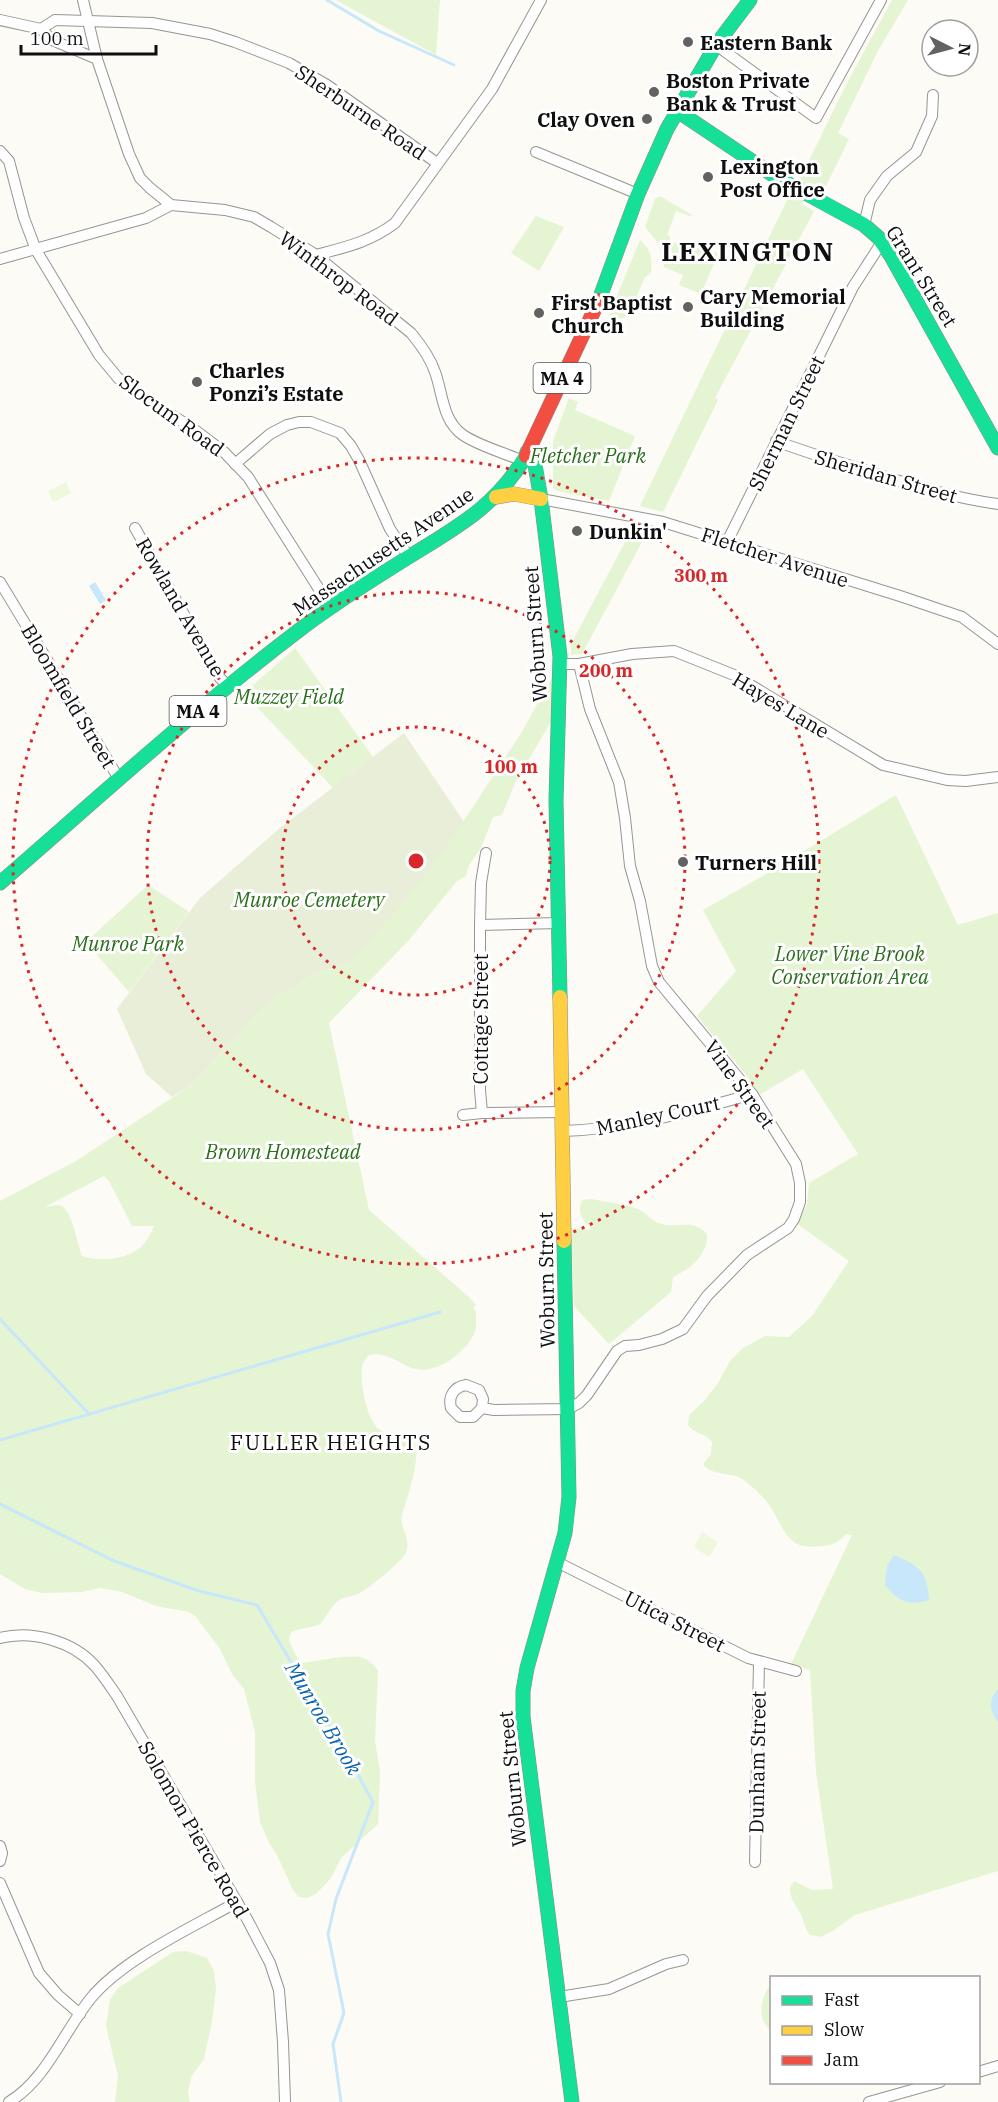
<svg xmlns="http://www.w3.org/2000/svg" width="998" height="2102" viewBox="0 0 998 2102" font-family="'IBM Plex Serif',serif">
<rect width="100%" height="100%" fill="#fcfbf5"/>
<g fill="#e5f4d3" fill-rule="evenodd">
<path d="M336,0H440L436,55Z"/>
<path d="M892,0H908L878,51L838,133L849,139L823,192L811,187L802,204L814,211L715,398L718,400L663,512L640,506L788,198L798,201L807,185L799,181L846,85Z"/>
<path d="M660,196L692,215L690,216L676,211L667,235L670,236V241L692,250L695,245L718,254L701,294L679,285L683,275L664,267L659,244L645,227L655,199Z"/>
<path d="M536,216L564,227L539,271L511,253Z"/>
<path d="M640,240C650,248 653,259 651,273L645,277L637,295C642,312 622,321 607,320Z"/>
<path d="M569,398L578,402L575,410L635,436L609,501L557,491L553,488V441Z"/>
<path d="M634,525L650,527L582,654L571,655V644Z"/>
<path d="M295,648L373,757L333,788L244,693Z"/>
<path d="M553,676L552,720L515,783L502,815L493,817L481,848L469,865L466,876L457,881L409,940L329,1023L369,1210L470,1298L476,1305L473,1308L476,1311C476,1318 477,1328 474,1334C464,1354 435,1376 412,1368C397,1362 386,1351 369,1355C366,1358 363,1362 362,1366C360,1382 366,1420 380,1430C389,1436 407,1429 413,1439C423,1456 407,1497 402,1515C399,1527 413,1541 405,1554C401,1562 369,1588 360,1593C354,1596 346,1596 339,1600C330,1607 327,1617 319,1625L293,1631L290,1634L289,1641L300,1663C314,1662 352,1653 363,1658C369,1660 374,1665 378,1670L375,1741L380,1772L378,1824L341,1858L331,1878L316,1894L307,1898L299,1897L293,1890L277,1855L270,1845L260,1822L255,1782V1732L244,1689L232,1674L220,1649L196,1617L189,1612L156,1606L122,1592L100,1588L81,1592L42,1593L25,1589L0,1574V1201L76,1161L193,1084L264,1006L316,973L350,962L442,854L520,735ZM104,1176L109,1181L132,1226H154C151,1233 147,1241 141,1247C126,1260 100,1262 82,1256C77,1244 72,1207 59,1205C55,1205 49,1207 45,1207Z"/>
<path d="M896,795L958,925L998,913V1871L855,1915L831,1932L821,1937L810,1935C805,1929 805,1924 802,1917C798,1905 783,1894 794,1881L812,1890L833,1889L816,1772L810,1670L791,1664L852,1535L846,1534C836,1544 835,1544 822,1546C788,1551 786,1532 771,1508C765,1498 754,1488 745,1481C733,1471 712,1477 703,1464L711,1454L712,1442C704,1432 696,1435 688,1425L689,1415L704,1401L718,1383L730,1361L743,1348L765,1336L789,1337L812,1316L849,1261L796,1223L807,1205L809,1183L858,1154L803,1069L759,1095L747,1076L697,1016L736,971L703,910L773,870Z"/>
<path d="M148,885L189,912L129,992L86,942Z"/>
<path d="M591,1199C606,1202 624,1204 638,1209C645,1212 651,1220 658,1223C677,1230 692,1217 707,1234C708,1255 690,1269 673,1277L671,1292L609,1344L574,1306L571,1228L592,1230C584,1221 576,1213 582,1200Z"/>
<path d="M186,1951L207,1958L214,1971L216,1989L212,2021L204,2059L191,2077L188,2093L190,2102H115L118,2076L106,2026L110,2000L118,1988L173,1952Z"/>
<path d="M771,1984V2031C756,2018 760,1999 771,1984Z"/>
</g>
<path fill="#e8eed7" d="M404,733L464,822L442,854L397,910L350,962L316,973L264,1006L193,1084L172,1097L146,1074L117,1009L200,898L280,828Z"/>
<g fill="#eff7dd">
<path d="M66,482L71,493L53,502L48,491Z"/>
<path d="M702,1532L718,1542L709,1557L694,1547Z"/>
</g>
<g fill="#c8e7fa">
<path d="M95,582L106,600L100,604L89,586Z"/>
<path d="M894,1555C920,1566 927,1572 929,1600C908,1606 899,1602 885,1585L887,1566Z"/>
<path d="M998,1689V1722C989,1711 988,1700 998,1689Z"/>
</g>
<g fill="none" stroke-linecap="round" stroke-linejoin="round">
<g stroke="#c8e7fa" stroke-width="3">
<path d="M327,0L379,31L454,65"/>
<path d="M0,1319L89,1414"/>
<path d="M0,1440L440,1312"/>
<path d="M0,1504L114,1561L199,1591L257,1605L353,1766L373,1802L336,1899L328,1934L344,2013L333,2044L341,2102"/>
</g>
<g stroke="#969593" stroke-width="12">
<g id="street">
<path d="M83,0L97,59L129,154L140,178L150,188L171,205L225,210L254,217L271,227L313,253L411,333C421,345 430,357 435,372C443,394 442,420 463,435C479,446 505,453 523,461"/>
<path d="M0,20L41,29L55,20L152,23L210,34L235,42L289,63L327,85L437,163"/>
<path d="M41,29L52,40L97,59"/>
<path d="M716,45L816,118L881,0"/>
<path d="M0,151L9,161L24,218L36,250L99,355L118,378L138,394L191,427L224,452L248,477L331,608"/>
<path d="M536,152L638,194"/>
<path d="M864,225L870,200L887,176L916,152L932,116L933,95"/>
<path d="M316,255C346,247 370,242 395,223L492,89L541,0"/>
<path d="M0,259L146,218L171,205"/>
<path d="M776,441C805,452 835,461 864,470C908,484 953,498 998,504"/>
<path d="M235,464L270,434L287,425L299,422H311L340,433L351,446L359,460L390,529L409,557"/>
<path d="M541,499L663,522L900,596L962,617L998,644"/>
<path d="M135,528L220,678L228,686"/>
<path d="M727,542L853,287L882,242"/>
<path d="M0,582L119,779"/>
<path d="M560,664H579L632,654L674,651L734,675L883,765L947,780L966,781L998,777"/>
<path d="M480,925L559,923"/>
<path d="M482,1113L480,1090V925L481,883L486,853"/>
<path d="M463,1115L482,1113L562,1112"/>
<path d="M563,1131C628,1129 690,1112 752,1094"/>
<path d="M482,1408L473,1417H460L451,1408C448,1396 454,1387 466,1385L479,1390L483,1399L482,1408L494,1410L568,1409L579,1403L587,1395L617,1351L625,1346L639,1345L662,1339L683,1329L707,1296L747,1255L788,1228L794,1219L800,1202V1183L796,1164L752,1094L659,982L652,966L640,901L630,866L625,818L619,782L590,709L579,664"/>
<path d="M557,1562L748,1658L796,1671"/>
<path d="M0,1638C32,1630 73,1641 95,1666C103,1675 110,1686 117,1696L247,1919L270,1963L279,1990L283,2042L285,2102"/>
<path d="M0,1846L2,1853L0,1861"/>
<path d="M755,1862L759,1662"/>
<path d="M0,1883L39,1973L58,1995L80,2014"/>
<path d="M559,1997L609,1989L666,1964L683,1960"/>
<path d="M978,2072L998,2066"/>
<path d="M9,2102C47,2079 64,2031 91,1998C123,1959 193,1927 237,1902"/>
<path d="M869,2102L940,2082"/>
</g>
</g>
<g stroke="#8c8c89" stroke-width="15">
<g id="fast">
<path d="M676,110L776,177L864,225L879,238L891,256L998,448"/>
<path d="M599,300L638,194L667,129L716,45L750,0"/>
<path d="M527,452L535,465L541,499L560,656L556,801L560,997"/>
<path d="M0,883C98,798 194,710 298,631C332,605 370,581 407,558C457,527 494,508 526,456"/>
<path d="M564,1241L569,1497L565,1533L527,1668L523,1691V1717L572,2102"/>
</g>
</g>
<g stroke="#8c8c89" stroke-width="15">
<g id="slow">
<path d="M496,497L514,494L541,499"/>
<path d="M560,997L564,1241"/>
</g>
</g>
<g stroke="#8c8c89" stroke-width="15">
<path id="jam" d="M526,456L599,300"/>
</g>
<use href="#street" stroke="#fffefe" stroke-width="10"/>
<use href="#fast" stroke="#16e098" stroke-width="14"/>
<use href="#slow" stroke="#ffcf43" stroke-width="14"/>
<use href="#jam" stroke="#f24e42" stroke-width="14"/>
</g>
<g fill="none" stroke="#d62828" stroke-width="3" stroke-dasharray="3 6">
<circle cx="416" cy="861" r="134"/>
<circle cx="416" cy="861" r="269"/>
<circle cx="416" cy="861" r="403"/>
</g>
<g fill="#626260" stroke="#fff" stroke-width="2">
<circle cx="688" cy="42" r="6"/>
<circle cx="654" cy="92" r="6"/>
<circle cx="647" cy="119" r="6"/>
<circle cx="708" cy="177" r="6"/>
<circle cx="688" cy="307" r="6"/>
<circle cx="539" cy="313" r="6"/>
<circle cx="197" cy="382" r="6"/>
<circle cx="577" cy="531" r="6"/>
<circle cx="683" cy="862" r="6"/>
</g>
<g text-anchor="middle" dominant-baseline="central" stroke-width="6" stroke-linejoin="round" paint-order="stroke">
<g fill="#fff" stroke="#575757" stroke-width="1.5">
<rect x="533.5" y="363" width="57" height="30" rx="4.5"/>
<rect x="169.5" y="696" width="57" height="30" rx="4.5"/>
</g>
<g font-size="18" font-weight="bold" fill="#0f0f0f">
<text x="562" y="378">MA 4</text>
<text x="198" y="711">MA 4</text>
</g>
<g font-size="20" font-weight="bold" fill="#0f0f0f" stroke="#fff" text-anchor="start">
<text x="700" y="42">Eastern Bank</text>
<text x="666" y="80">Boston Private<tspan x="666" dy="23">Bank &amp; Trust</tspan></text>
<text x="635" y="119" text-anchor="end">Clay Oven</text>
<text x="720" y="166">Lexington<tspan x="720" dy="23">Post Office</tspan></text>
<text x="700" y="296">Cary Memorial<tspan x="700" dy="23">Building</tspan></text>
<text x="551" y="302">First Baptist<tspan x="551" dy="23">Church</tspan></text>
<text x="209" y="370">Charles<tspan x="209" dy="23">Ponzi’s Estate</tspan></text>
<text x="589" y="531">Dunkin'</text>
<text x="695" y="862">Turners Hill</text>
</g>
<g font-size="20" fill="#0f0f0f" stroke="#fff">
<text transform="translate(361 112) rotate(34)">Sherburne Road</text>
<text transform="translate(922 276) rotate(58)">Grant Street</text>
<text transform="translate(339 278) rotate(37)">Winthrop Road</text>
<text transform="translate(172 415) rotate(36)">Slocum Road</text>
<text transform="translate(786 423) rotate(-64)">Sherman Street</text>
<text transform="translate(886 476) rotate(16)">Sheridan Street</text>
<text transform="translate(383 551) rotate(-34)">Massachusetts Avenue</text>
<text transform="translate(775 557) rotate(18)">Fletcher Avenue</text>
<text transform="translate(181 607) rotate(60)">Rowland Avenue</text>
<text transform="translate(535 634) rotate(-94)">Woburn Street</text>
<text transform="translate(69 696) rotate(59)">Bloomfield Street</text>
<text transform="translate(781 705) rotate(31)">Hayes Lane</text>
<text transform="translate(480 1019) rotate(-90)">Cottage Street</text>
<text transform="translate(740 1084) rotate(54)">Vine Street</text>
<text transform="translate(658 1115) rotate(-12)">Manley Court</text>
<text transform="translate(546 1280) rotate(-91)">Woburn Street</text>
<text transform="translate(675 1621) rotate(27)">Utica Street</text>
<text transform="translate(757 1762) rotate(-89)">Dunham Street</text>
<text transform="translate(512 1779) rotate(-96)">Woburn Street</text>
<text transform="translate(194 1829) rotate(60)">Solomon Pierce Road</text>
</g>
<g font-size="20" font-style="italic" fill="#296e19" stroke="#fff">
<text x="588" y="455">Fletcher Park</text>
<text x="289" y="696">Muzzey Field</text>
<text x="309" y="899">Munroe Cemetery</text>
<text x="128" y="943">Munroe Park</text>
<text x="850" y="953">Lower Vine Brook<tspan x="850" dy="23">Conservation Area</tspan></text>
<text x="283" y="1151">Brown Homestead</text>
</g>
<g font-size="21" letter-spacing="1.5" fill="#0f0f0f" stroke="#fff">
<text x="331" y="1442">FULLER HEIGHTS</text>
</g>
<g font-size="21" font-style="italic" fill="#0c64ae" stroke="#fff">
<text transform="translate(324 1718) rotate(59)">Munroe Brook</text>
</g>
<g font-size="26" font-weight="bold" letter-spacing="1.5" fill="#0f0f0f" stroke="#fff">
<text x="748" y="251">LEXINGTON</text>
</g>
</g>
<circle cx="416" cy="861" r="9" fill="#d62828" stroke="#fff" stroke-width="3"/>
<g font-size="18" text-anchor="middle" font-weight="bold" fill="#d62828" stroke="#fff" stroke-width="6" stroke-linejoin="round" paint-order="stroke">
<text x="701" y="582">300 m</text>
<text x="606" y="677">200 m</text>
<text x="511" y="773">100 m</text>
</g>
<rect x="770" y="1976" width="210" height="108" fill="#ffffff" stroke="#9f9f9f" stroke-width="1.5"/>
<rect x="782" y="1996" width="30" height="9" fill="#16e098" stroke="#9f9f9f" stroke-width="1.5"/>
<text x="824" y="2006" font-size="18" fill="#0f0f0f">Fast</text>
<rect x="782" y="2026" width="30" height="9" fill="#ffcf43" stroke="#9f9f9f" stroke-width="1.5"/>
<text x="824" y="2036" font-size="18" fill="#0f0f0f">Slow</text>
<rect x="782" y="2056" width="30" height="9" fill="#f24e42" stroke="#9f9f9f" stroke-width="1.5"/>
<text x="824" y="2066" font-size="18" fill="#0f0f0f">Jam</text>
<g transform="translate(950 48) rotate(96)"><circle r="28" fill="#ffffff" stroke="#9f9f9f" stroke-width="1.5"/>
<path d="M0-4.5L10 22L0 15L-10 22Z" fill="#626260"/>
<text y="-9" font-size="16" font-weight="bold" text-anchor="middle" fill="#0f0f0f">N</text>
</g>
<path d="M21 45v9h135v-9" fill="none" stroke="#0f0f0f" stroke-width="3"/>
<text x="30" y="45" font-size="18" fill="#0f0f0f" stroke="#ffffff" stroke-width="4.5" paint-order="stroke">100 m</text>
</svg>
